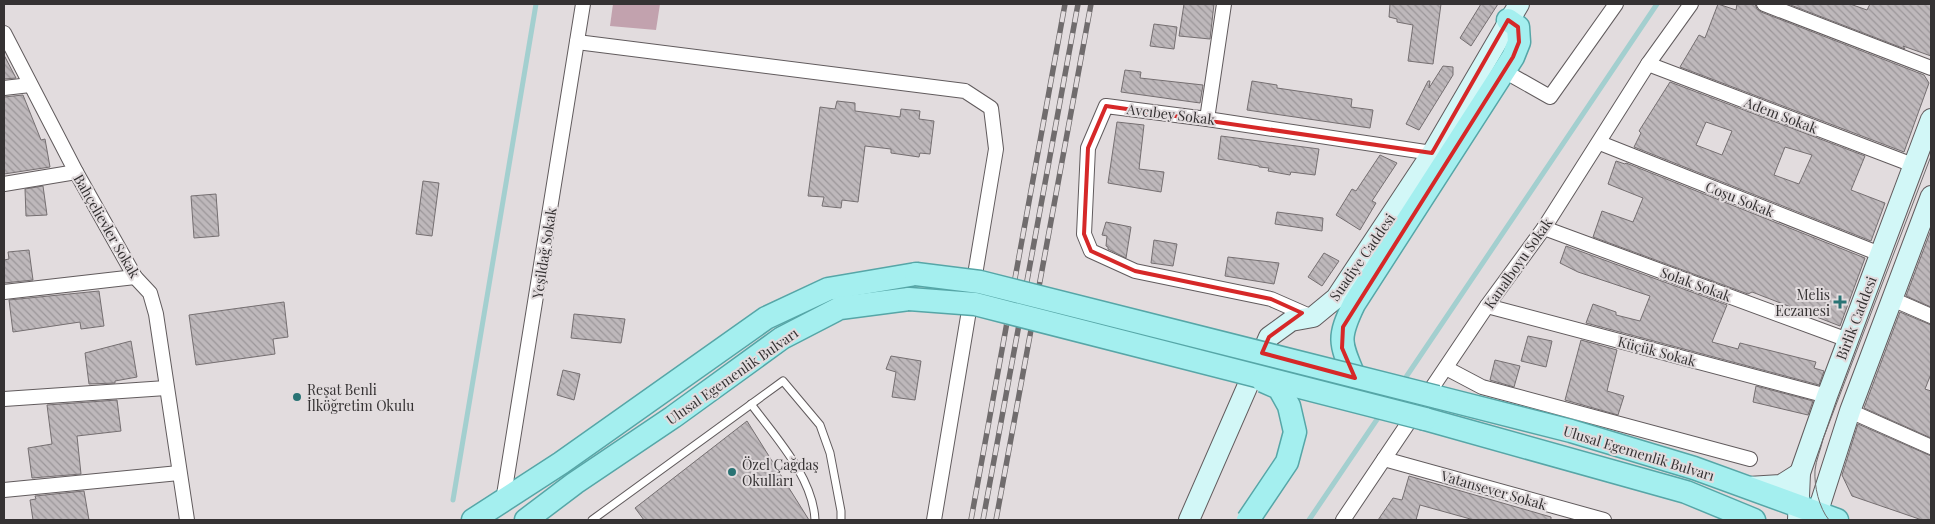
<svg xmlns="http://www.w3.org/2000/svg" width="1935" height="524" viewBox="0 0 1935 524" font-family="'Playfair Display',serif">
<defs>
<pattern id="building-back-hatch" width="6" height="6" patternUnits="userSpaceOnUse" patternTransform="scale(1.25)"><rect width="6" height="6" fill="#beb8bb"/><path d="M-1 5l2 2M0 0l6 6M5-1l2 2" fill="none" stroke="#9b9699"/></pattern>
</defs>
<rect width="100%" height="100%" fill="#e2dcde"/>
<path fill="#c2a2ae" d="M613,4H660L656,30L610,26Z"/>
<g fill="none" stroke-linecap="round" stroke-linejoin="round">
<g stroke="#a3cfcf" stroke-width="5">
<path d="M1402,383L1657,4"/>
<path d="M453,500L536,4"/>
<path d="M1309,520L1380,415"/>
</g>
</g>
<g fill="url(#building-back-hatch)" stroke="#756f71" fill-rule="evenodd">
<path d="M1184,4H1214L1210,39L1179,36Z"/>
<path d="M1390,4H1441L1433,64L1408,61L1413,25L1397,22V19L1389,17Z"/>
<path d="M1481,4H1498L1471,46L1460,38Z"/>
<path d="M1718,4L1736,10L1737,4H1755L1757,9L1761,12L1924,75L1929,83L1904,152L1680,67L1699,35L1705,38Z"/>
<path d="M1788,4H1850L1867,10L1870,4H1931V56L1903,46L1905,49Z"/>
<path d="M1154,24L1177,27L1174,49L1150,46Z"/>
<path d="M4,55L16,78L4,79Z"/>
<path d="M1443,66L1453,67V75L1419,130L1406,124L1428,81H1430L1429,88Z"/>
<path d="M1125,70L1141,72L1140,78L1203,85L1200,103L1121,92Z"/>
<path d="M1252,81L1277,85V88L1352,99L1351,107L1373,110L1370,128L1247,110Z"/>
<path d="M1670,82L1865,156L1851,190L1885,203L1871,241L1634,147L1641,133L1639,131ZM1706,122L1732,131L1722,155L1696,145ZM1785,147L1812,155L1799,184L1774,175Z"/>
<path d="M23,95L41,140L45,139L50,167L4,174V97Z"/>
<path d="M837,101L855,103V111L878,114L900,117L901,109L920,111L919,119L934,121L930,154L920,153L919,157L891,153V149L865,146L858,202L842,200L841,208L822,206L824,197L808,196L820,107L835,109Z"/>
<path d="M1117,122L1144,125L1139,169L1164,172L1161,192L1108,183Z"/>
<path d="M1221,136L1319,149L1315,175L1291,172L1290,175L1268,171L1269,168L1259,167V166L1218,159Z"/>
<path d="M1380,155L1397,163L1372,201L1376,203L1360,230L1336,215L1352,189L1356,191Z"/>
<path d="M1616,161L1625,164L1626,163L1865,258L1840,326L1752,292L1748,294L1593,237L1602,211L1633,222L1643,198L1608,184Z"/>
<path d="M423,181L439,183L432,236L416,234Z"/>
<path d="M43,186L47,215L26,216L25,189Z"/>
<path d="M216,194L219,236L194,238L191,196Z"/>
<path d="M1277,212L1323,218L1322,231L1275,224Z"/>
<path d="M1106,222L1131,227L1126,258L1108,249V247L1106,246L1107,236L1102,235Z"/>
<path d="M1931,230V307L1906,296Z"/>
<path d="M1154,240L1177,244L1173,266L1151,263Z"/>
<path d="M1566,246L1727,305L1712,342L1738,349L1740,343L1816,362L1814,368L1824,371L1819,385L1586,323L1593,304L1616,312V315L1640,321L1650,296L1578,272L1560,263Z"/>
<path d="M29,250L33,280L4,283V260L9,259L8,252Z"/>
<path d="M1324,253L1339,261L1322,286L1308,277Z"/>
<path d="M1228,257L1279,263L1274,284L1225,276Z"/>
<path d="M99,291L104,326L81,329L80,322L13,332L9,300Z"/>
<path d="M284,302L288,337L273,339L275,354L196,365L189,315Z"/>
<path d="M1900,312L1931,325V374L1925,389L1931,391V438L1864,408Z"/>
<path d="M574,314L625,319L621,343L571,338Z"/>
<path d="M1528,336L1552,341L1546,367L1521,361Z"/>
<path d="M1581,340L1617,350L1607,391L1624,396L1618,415L1565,400Z"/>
<path d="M131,341L137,377L115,381V383L89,384L85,353Z"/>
<path d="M891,356L921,361L915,400L892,397L896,372L886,369Z"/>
<path d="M1495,360L1520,366L1514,387L1490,380Z"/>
<path d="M563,370L580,374L574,400L557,395Z"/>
<path d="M1756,386L1813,401L1808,415L1753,402Z"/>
<path d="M117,400L121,431L77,436L81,474L32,478L28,448L52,444L47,405Z"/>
<path d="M747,421L809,520H644L635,508Z"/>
<path d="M1858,424L1931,456V520H1922L1852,496L1842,475Z"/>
<path d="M1409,476L1551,517V520H1474L1420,505L1416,520H1378L1393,498L1402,500Z"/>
<path d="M84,491L89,520H33L30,500L36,499L35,496Z"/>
</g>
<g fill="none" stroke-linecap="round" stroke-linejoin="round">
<g stroke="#615b5d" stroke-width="9">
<g id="service">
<path d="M751,404C776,438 813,477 815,520"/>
<path d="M592,520L783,381L820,425L830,453L841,511V520"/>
</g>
</g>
<g stroke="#615b5d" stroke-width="16">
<g id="minor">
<path d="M1764,4L1931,68"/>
<path d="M4,33L76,172L135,277L150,293L156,314L187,520"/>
<path d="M577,42L965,91L991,108L996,149L934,520"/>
<path d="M1648,64L1913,165"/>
<path d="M1504,71L1550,97L1616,4"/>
<path d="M4,88L30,85"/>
<path d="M1207,119L1224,4"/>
<path d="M1600,143L1880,254"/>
<path d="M4,184L76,172"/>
<path d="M1544,228L1848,340"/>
<path d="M4,292L135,277"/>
<path d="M1892,299L1931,316"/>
<path d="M1487,306L1827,396"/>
<path d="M1312,317L1271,299L1135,271L1091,251L1084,234L1088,148L1106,106L1207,119L1432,153"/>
<path d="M1446,368L1482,387L1750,459"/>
<path d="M4,399L166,388"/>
<path d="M1850,411L1931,447"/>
<path d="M1384,459L1604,520"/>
<path d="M4,490L179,473"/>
<path d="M503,501L583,4"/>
<path d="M1343,520L1487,306L1544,228L1648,64L1691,4"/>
</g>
</g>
<g stroke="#615b5d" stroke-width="22">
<g id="secondary">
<path d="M1748,487L1781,485L1800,473"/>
<path d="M1189,520L1269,337L1291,321L1313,317L1336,298L1432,153L1519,4"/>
<path d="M1798,520L1800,473L1827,396L1931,119"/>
<path d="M1812,520L1817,514L1850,411L1931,196"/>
</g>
</g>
<g stroke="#56a6a7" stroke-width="25">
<g id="primary">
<path d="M1355,378C1340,343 1337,339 1354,304L1513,57L1519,42L1518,27L1508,20"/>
<path d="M1437,397L1571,431L1694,468L1837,520"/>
<path d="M1425,419L1686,492L1754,520"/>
<path d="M473,520L561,463L766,318L828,289L916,274"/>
<path d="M526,520L575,483L673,417L782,338L840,308L909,299"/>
</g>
</g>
<use href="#service" stroke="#fff" stroke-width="7"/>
<use href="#minor" stroke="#fff" stroke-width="14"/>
<use href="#secondary" stroke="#d2f7f7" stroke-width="20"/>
<use href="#primary" stroke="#a4efef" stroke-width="22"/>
<path stroke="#706c6d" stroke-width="1" d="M1829,520C1819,508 1814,486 1815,470C1816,460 1821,449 1823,439L1931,156"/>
<g stroke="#706c6d" stroke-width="5.5">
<g id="rail">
<path d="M971,520L1065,4"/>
<path d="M983,520L1078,4"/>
<path d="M996,520L1091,4"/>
</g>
</g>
<use href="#rail" stroke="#e2dcde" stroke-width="4" stroke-dasharray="11" stroke-linecap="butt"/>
<g stroke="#56a6a7" stroke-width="25" stroke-linecap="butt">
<g id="primary-bridge">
<path d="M916,274L980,282L1437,397"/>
<path d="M909,299L975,304L1425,419"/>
<path d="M1248,520L1287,462L1295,432L1289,406L1279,388L1263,381"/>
</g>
</g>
<use href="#primary-bridge" stroke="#a4efef" stroke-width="22"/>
</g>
<path fill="none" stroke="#d62828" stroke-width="4" stroke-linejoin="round" d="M1508,20L1518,27L1519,42L1513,57L1343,327L1342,348L1355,378L1262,353L1269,337L1302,313L1271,299L1135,271L1091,251L1084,234L1088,148L1106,106L1432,153Z"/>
<g fill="#297374" stroke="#e2dcde" stroke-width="2">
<path d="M1837.5 294.5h5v5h5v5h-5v5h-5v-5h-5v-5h5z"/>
<circle cx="297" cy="397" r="5"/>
<circle cx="732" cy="472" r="5"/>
</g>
<g text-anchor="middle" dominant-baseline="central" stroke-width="4" stroke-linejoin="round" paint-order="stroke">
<g font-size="14" fill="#353233" stroke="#e2dcde">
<text transform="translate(1171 114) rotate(7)">Avcıbey Sokak</text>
<text transform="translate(1781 115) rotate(21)">Adem Sokak</text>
<text transform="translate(1740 199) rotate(22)">Coşu Sokak</text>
<text transform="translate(107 226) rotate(60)">Bahçelievler Sokak</text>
<text transform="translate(544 253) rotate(-81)">Yeşildağ Sokak</text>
<text transform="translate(1362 257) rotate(-55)">Suadiye Caddesi</text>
<text transform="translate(1518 263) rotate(-55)">Kanalboyu Sokak</text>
<text transform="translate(1696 284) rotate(20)">Solak Sokak</text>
<text transform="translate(1856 318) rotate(-69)">Birlik Caddesi</text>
<text transform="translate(1657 351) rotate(15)">Küçük Sokak</text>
<text transform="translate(732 376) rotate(-35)">Ulusal Egemenlik Bulvarı</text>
<text transform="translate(1639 453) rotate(17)">Ulusal Egemenlik Bulvarı</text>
<text transform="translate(1494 490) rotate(16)">Vatansever Sokak</text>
</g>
<g font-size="14" fill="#353233" stroke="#e2dcde" text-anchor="start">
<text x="1830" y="294" text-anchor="end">Melis<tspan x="1830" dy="16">Eczanesi</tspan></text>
<text x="307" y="389">Reşat Benli<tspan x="307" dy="16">İlköğretim Okulu</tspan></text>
<text x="742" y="464">Özel Çağdaş<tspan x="742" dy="16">Okulları</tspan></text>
</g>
</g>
<rect width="1935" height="524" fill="none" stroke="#353233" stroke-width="10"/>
</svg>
